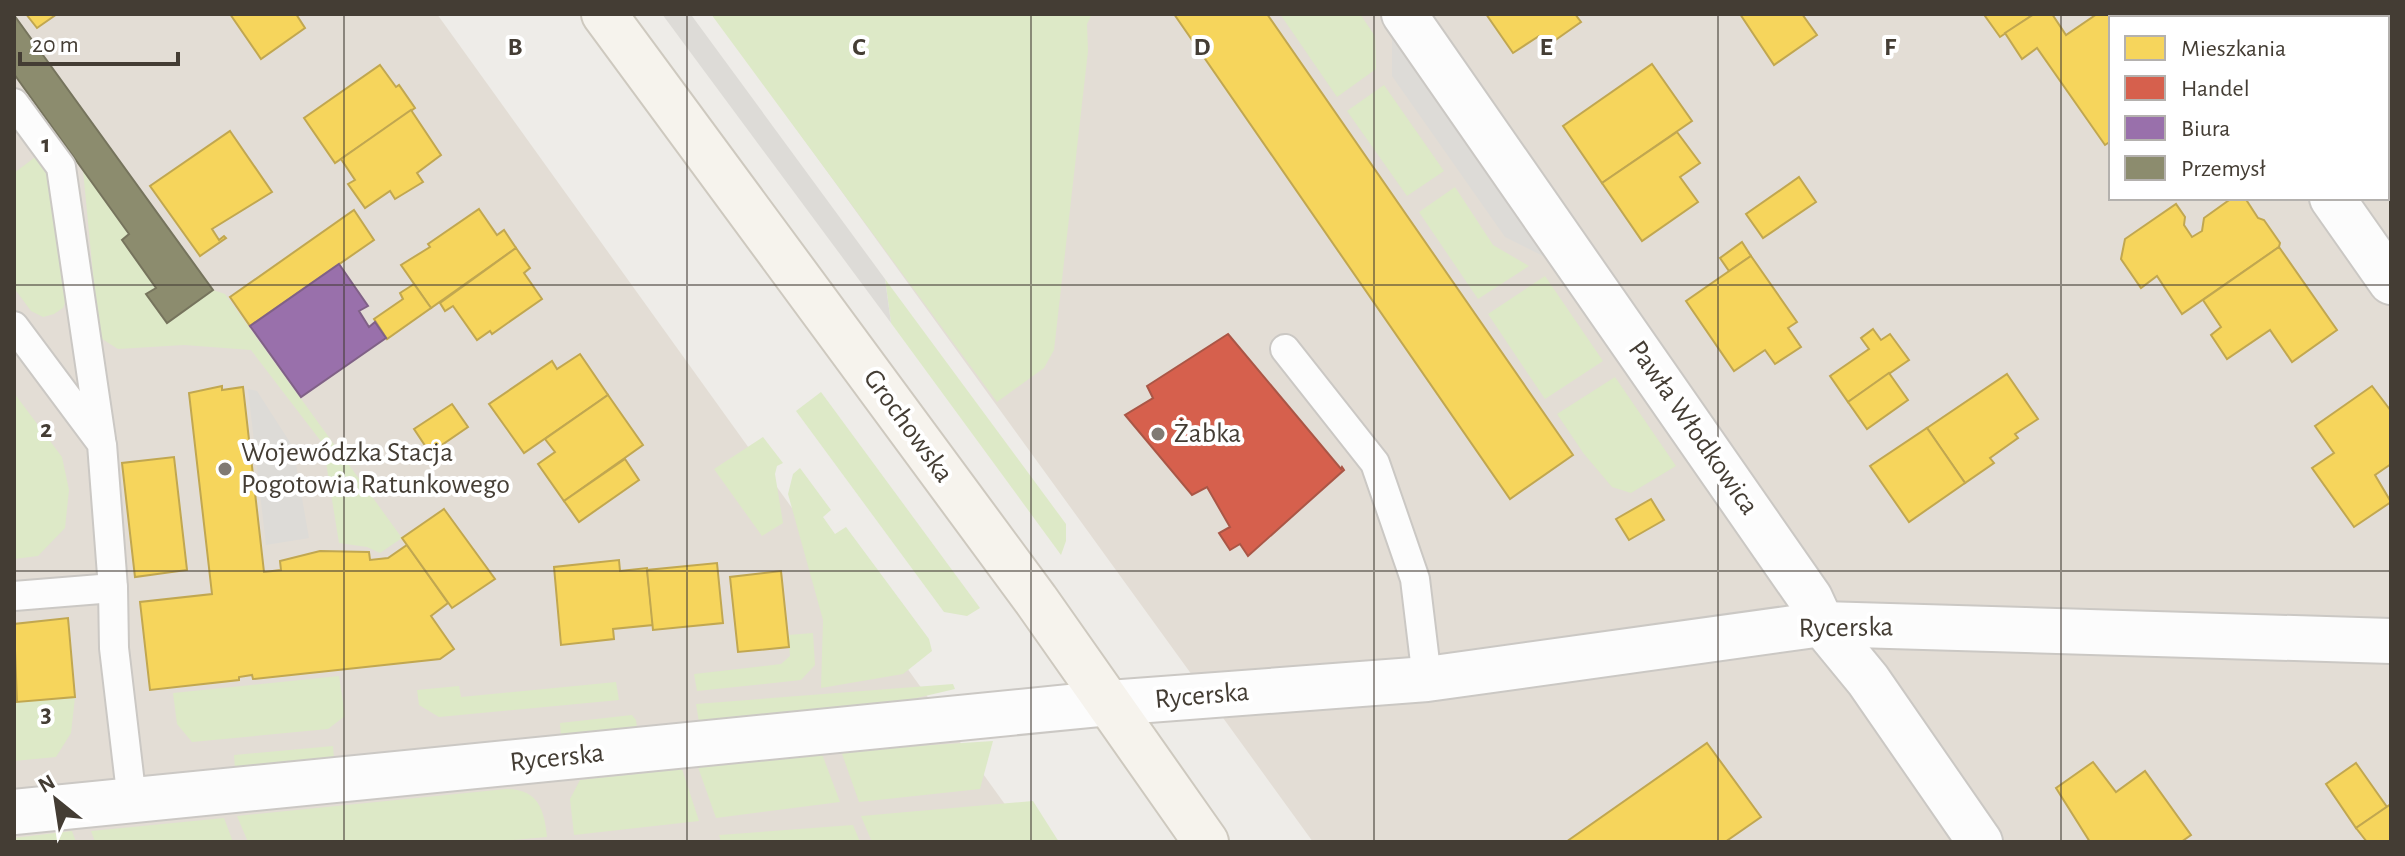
<svg xmlns="http://www.w3.org/2000/svg" width="2405" height="856" viewBox="0 0 2405 856" font-family="'Alegreya Sans',sans-serif">
<rect width="100%" height="100%" fill="#eeece8"/>
<g fill="#e3ddd5" fill-rule="evenodd">
<path d="M14,14H437L1032,842H14Z"/>
<path d="M713,14H2391V842H1313ZM2111,18H2387V198H2111Z"/>
</g>
<g fill="#dde9c7">
<path d="M711,14H1092L1087,24L1088,51L1054,350L1044,368L997,402Z"/>
<path d="M1280,14H1360L1375,36L1376,69L1337,97Z"/>
<path d="M1384,85L1444,171L1407,196L1347,111Z"/>
<path d="M38,155L58,183L69,292L63,308L54,314L43,317L31,311L14,288V173Z"/>
<path d="M83,170L129,234L122,240L156,288L147,295L166,323L213,290L225,294L402,538L380,553L367,547L339,543L323,444L251,350L184,345L118,349L99,337Z"/>
<path d="M1455,187L1493,245L1529,266L1478,299L1419,212Z"/>
<path d="M1545,276L1603,361L1545,399L1488,314Z"/>
<path d="M885,279L1066,524V541L1061,555L891,323Z"/>
<path d="M1615,377L1676,466L1631,493L1612,487L1584,454L1557,414Z"/>
<path d="M821,392L980,608L967,616L944,612L796,411Z"/>
<path d="M14,393L62,457L69,490L65,528L38,556L14,559Z"/>
<path d="M763,437L783,463L777,466L775,474L783,523L762,536L714,469Z"/>
<path d="M800,468L831,510L823,517L835,534L846,527L929,639L932,651L903,674L821,688L823,620L788,494L793,474Z"/>
<path d="M813,633L815,665L801,680L697,691L694,674L781,664L790,656L788,635Z"/>
<path d="M14,669L18,702L75,697L71,733L56,757L14,761Z"/>
<path d="M339,676L345,716L328,729L192,742L177,724L173,693Z"/>
<path d="M616,682L619,700L439,717L419,705L417,690L459,686L461,697Z"/>
<path d="M953,684L955,689L908,700L699,722L696,704Z"/>
<path d="M632,715L636,720L637,728L561,736L560,723Z"/>
<path d="M993,741L980,789L859,802L841,751Z"/>
<path d="M333,746L334,759L235,769L234,755Z"/>
<path d="M822,754L840,802L716,818L698,767Z"/>
<path d="M682,769L699,821L574,835L570,799L580,780Z"/>
<path d="M506,789C538,789 544,809 547,837L490,842H248L237,816Z"/>
<path d="M1033,801L1059,842H872L861,816Z"/>
<path d="M224,818L233,842H95L91,831Z"/>
<path d="M853,825L860,842H721L719,835Z"/>
<path d="M72,831L76,842H14V838Z"/>
</g>
<g fill="#dddbd7">
<path d="M662,14L692,16L885,279L891,323Z"/>
<path d="M1392,35L1547,258L1505,237L1392,76Z"/>
<path d="M248,389L257,391L293,447L309,538L266,545Z"/>
</g>
<g fill="#f6d55c" stroke="#c1a750" stroke-width="2">
<path d="M26,14H57L37,28Z"/>
<path d="M230,14H296L305,28L261,59Z"/>
<path d="M1174,14H1267L1573,455L1510,499Z"/>
<path d="M1486,14H1575L1581,22L1547,46L1539,36L1513,53Z"/>
<path d="M1740,14H1802L1817,35L1774,65Z"/>
<path d="M1988,14H2034L2000,37L1985,16Z"/>
<path d="M2034,14H2052L2066,35L2097,14H2109L2111,18V141L2105,145L2037,48L2022,59L2005,33Z"/>
<path d="M2314,14H2348L2342,18H2317Z"/>
<path d="M2391,33V75L2387,69V36Z"/>
<path d="M1652,64L1692,121L1602,183L1563,126Z"/>
<path d="M380,65L396,87L399,85L415,108L335,163L304,118Z"/>
<path d="M2391,84V158L2387,152V86Z"/>
<path d="M411,110L441,155L417,173L423,182L395,199L390,191L365,208L348,184L355,180L341,159Z"/>
<path d="M230,131L272,192L212,229L219,240L224,236L226,238L200,256L150,186Z"/>
<path d="M1677,132L1700,163L1680,177L1698,202L1642,241L1602,183Z"/>
<path d="M1799,177L1816,202L1763,238L1746,214Z"/>
<path d="M2232,198H2245L2258,218L2264,220L2280,243L2279,247L2182,314L2157,276L2141,288L2121,259L2125,239L2176,204L2185,217L2184,225L2192,237L2202,231L2204,218Z"/>
<path d="M479,209L497,235L504,230L516,248L431,308L401,265L430,247L428,244Z"/>
<path d="M354,210L374,240L250,326L230,297Z"/>
<path d="M1742,242L1751,256L1729,271L1720,258Z"/>
<path d="M2279,247L2337,330L2292,362L2270,330L2227,359L2211,335L2221,327L2203,300Z"/>
<path d="M516,248L530,268L524,273L542,299L492,334L490,331L477,340L453,306L445,311L440,303Z"/>
<path d="M1751,256L1797,322L1788,328L1801,347L1775,364L1765,350L1734,371L1686,301Z"/>
<path d="M414,284L431,308L387,339L374,319L403,299L400,293Z"/>
<path d="M1873,329L1881,340L1890,334L1909,360L1848,402L1830,376L1869,349L1861,338Z"/>
<path d="M580,354L608,395L524,453L489,404L552,361L557,369Z"/>
<path d="M1889,373L1908,400L1867,429L1848,402Z"/>
<path d="M2007,374L2038,419L2015,434L2018,438L1990,458L1994,463L1965,483L1927,428Z"/>
<path d="M222,386V390L243,387L264,572L281,570L280,561L320,551L369,552L370,560L388,558L407,545L448,603L431,616L454,649L440,659L253,679L252,675L239,677V680L150,690L140,602L212,594L189,393Z"/>
<path d="M2372,386L2391,411V464L2375,475L2391,502L2354,527L2312,468L2334,453L2315,426Z"/>
<path d="M608,395L643,445L564,501L538,464L555,452L545,439Z"/>
<path d="M452,404L468,427L430,453L414,429Z"/>
<path d="M1927,428L1965,483L1909,522L1870,466Z"/>
<path d="M174,457L187,570L135,577L122,463Z"/>
<path d="M625,459L639,480L579,522L564,501Z"/>
<path d="M1651,499L1664,520L1629,540L1616,519Z"/>
<path d="M444,509L495,579L452,608L402,538Z"/>
<path d="M619,560L620,571L647,568L653,625L613,629L614,639L561,645L554,567Z"/>
<path d="M717,563L723,623L653,630L647,570Z"/>
<path d="M781,571L789,647L738,652L730,577Z"/>
<path d="M68,618L75,697L17,702L14,624Z"/>
<path d="M1707,743L1761,817L1725,842H1566Z"/>
<path d="M2093,762L2116,792L2145,771L2191,835L2181,842H2090L2056,788Z"/>
<path d="M2356,763L2387,807L2356,828L2326,784Z"/>
<path d="M2391,804V842H2367L2356,828Z"/>
</g>
<path fill="#d6604d" stroke="#aa5646" stroke-width="2" d="M1228,334L1341,469L1342,467L1344,470L1248,556L1240,544L1230,550L1219,533L1230,527L1207,487L1192,495L1125,415L1153,398L1147,386Z"/>
<path fill="#9970ab" stroke="#806187" stroke-width="2" d="M339,264L368,306L359,311L369,327L375,322L386,338L301,397L250,326Z"/>
<path fill="#8c8c6e" stroke="#76745d" stroke-width="2" d="M14,15L213,290L167,323L146,294L156,288L122,240L129,234L14,74Z"/>
<g fill="none" stroke-linecap="round" stroke-linejoin="round">
<g stroke="#cbc8c4" stroke-width="32">
<g id="lane">
<path d="M14,103L61,167L101,439"/>
<path d="M14,326L102,444L113,588L114,648L132,801"/>
<path d="M1285,349L1375,463L1415,579L1427,679"/>
<path d="M14,596L113,588"/>
</g>
</g>
<g stroke="#cbc8c4" stroke-width="48">
<g id="street">
<path d="M1404,14L1810,598L1822,624L1868,680L1980,842"/>
<path d="M2204,14L2207,18"/>
<path d="M2332,198L2391,282"/>
<path d="M14,812L1109,703L1427,679L1822,624L2391,641"/>
</g>
</g>
<g stroke="#cec9bf" stroke-width="48">
<path id="secondary" d="M604,14L1036,600L1206,842"/>
</g>
<use href="#lane" stroke="#fcfcfc" stroke-width="28"/>
<use href="#street" stroke="#fcfcfc" stroke-width="44"/>
<use href="#secondary" stroke="#f6f3ed" stroke-width="44"/>
</g>
<path fill="none" stroke="#443d34" stroke-width="2" stroke-opacity="0.55" d="M344,14V842M687,14V842M1031,14V842M1374,14V842M1718,14V842M2061,14V842M14,285H2391M14,571H2391"/>
<g fill="#807a73" stroke="#fff" stroke-width="3">
<circle cx="1158" cy="434" r="8"/>
<circle cx="225" cy="469" r="8"/>
</g>
<g text-anchor="middle" dominant-baseline="central" stroke-width="8" stroke-linejoin="round" paint-order="stroke">
<g font-size="28" fill="#443d34" stroke="#fff">
<text transform="translate(908 426) rotate(54)">Grochowska</text>
<text transform="translate(1693 428) rotate(55)">Pawła Włodkowica</text>
<text transform="translate(1846 628) rotate(-1)">Rycerska</text>
<text transform="translate(1202 696) rotate(-5)">Rycerska</text>
<text transform="translate(557 758) rotate(-6)">Rycerska</text>
</g>
<g font-size="28" fill="#443d34" stroke="#fff" text-anchor="start">
<text x="1174" y="434">Żabka</text>
<text x="241" y="453">Wojewódzka Stacja<tspan x="241" dy="32">Pogotowia Ratunkowego</tspan></text>
</g>
</g>
<g font-size="26" text-anchor="middle" font-weight="bold" fill="#443d34" stroke="#fff" stroke-width="8" stroke-linejoin="round" paint-order="stroke">
<text x="515" y="55">B</text>
<text x="859" y="55">C</text>
<text x="1202" y="55">D</text>
<text x="1546" y="55">E</text>
<text x="1890" y="55">F</text>
<text x="46" y="152">1</text>
<text x="46" y="437">2</text>
<text x="46" y="722">3</text>
</g>
<rect width="2405" height="856" fill="none" stroke="#443d34" stroke-width="32"/>
<rect x="2109" y="16" width="280" height="184" fill="#ffffff" stroke="#b4b1ae" stroke-width="2"/>
<rect x="2125" y="36" width="40" height="24" fill="#f6d55c" stroke="#b4b1ae" stroke-width="2"/>
<text x="2181" y="56" font-size="24" fill="#443d34">Mieszkania</text>
<rect x="2125" y="76" width="40" height="24" fill="#d6604d" stroke="#b4b1ae" stroke-width="2"/>
<text x="2181" y="96" font-size="24" fill="#443d34">Handel</text>
<rect x="2125" y="116" width="40" height="24" fill="#9970ab" stroke="#b4b1ae" stroke-width="2"/>
<text x="2181" y="136" font-size="24" fill="#443d34">Biura</text>
<rect x="2125" y="156" width="40" height="24" fill="#8c8c6e" stroke="#b4b1ae" stroke-width="2"/>
<text x="2181" y="176" font-size="24" fill="#443d34">Przemysł</text>
<g transform="translate(56 800) rotate(330)" stroke="#ffffff" stroke-width="6" paint-order="stroke">
<path d="M0-6L14 30L0 20L-14 30Z" fill="#443d34"/>
<text y="-12" font-size="22" font-weight="bold" text-anchor="middle" fill="#443d34">N</text>
</g>
<path d="M20 52v12h158v-12" fill="none" stroke="#443d34" stroke-width="4"/>
<text x="32" y="52" font-size="24" fill="#443d34" stroke="#ffffff" stroke-width="6" paint-order="stroke">20 m</text>
</svg>
